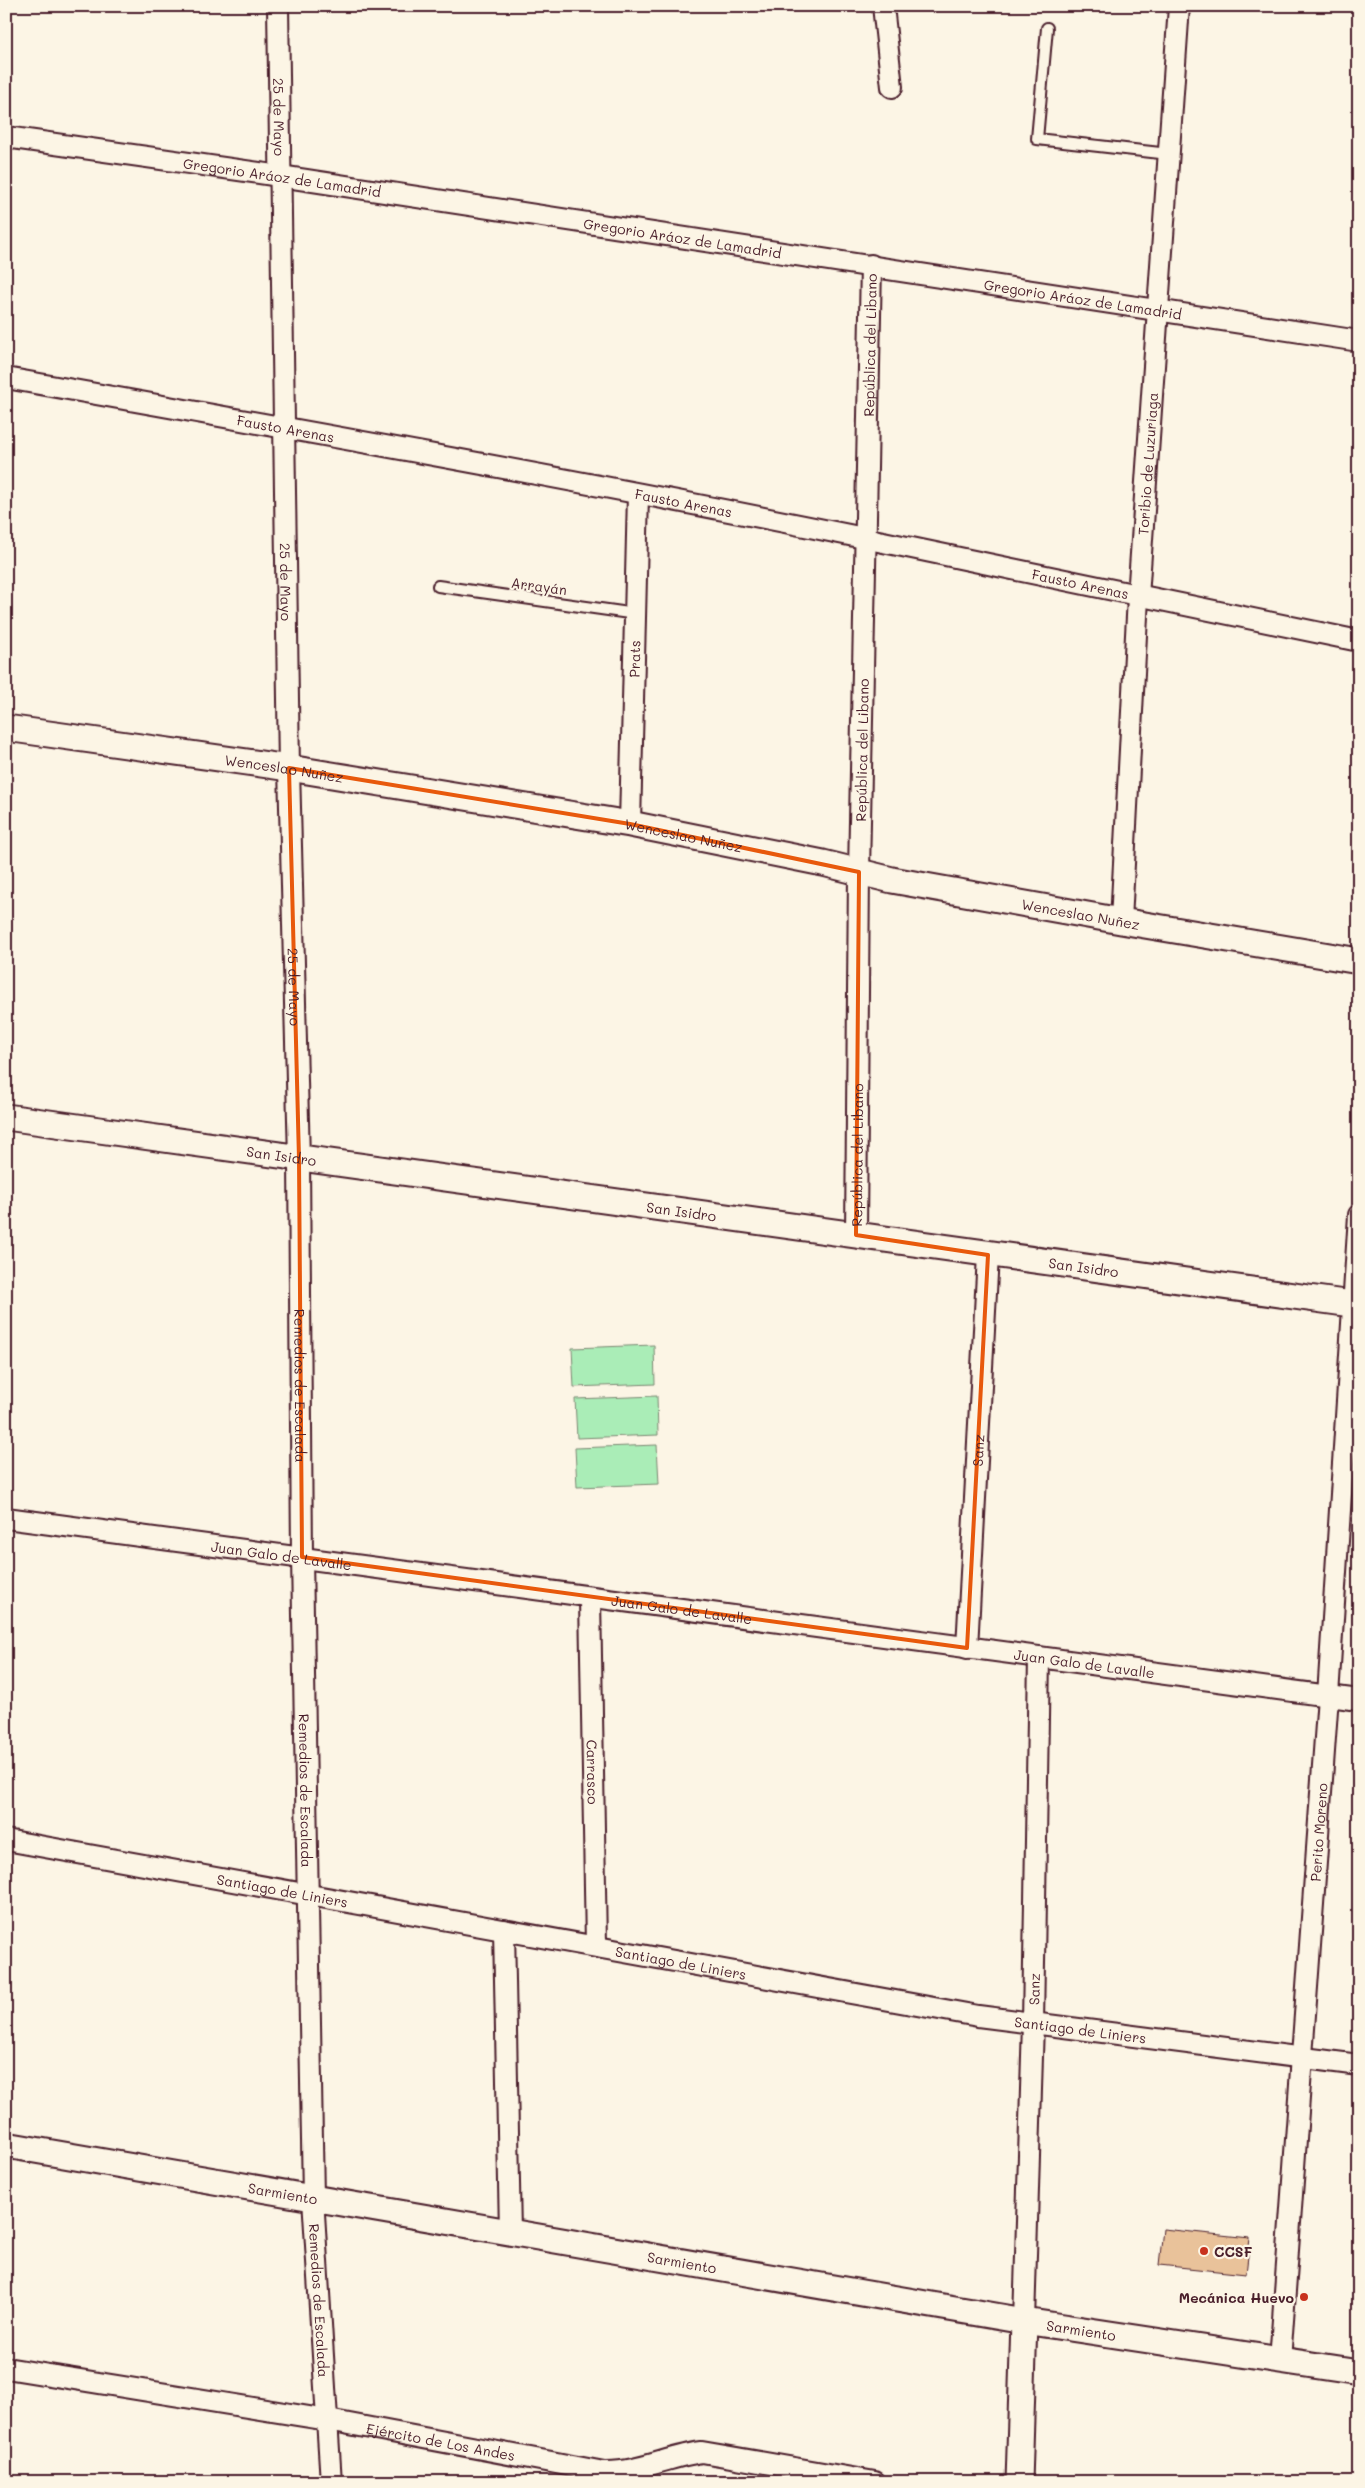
<svg xmlns="http://www.w3.org/2000/svg" width="1365" height="2488" viewBox="0 0 1365 2488" font-family="Mali,sans-serif">
<rect width="100%" height="100%" fill="#fcf5e5"/>
<filter id="ink" filterUnits="userSpaceOnUse"><feTurbulence type="fractalNoise" baseFrequency=".02" numOctaves="2"/><feDisplacementMap in="SourceGraphic" scale="10" xChannelSelector="R" yChannelSelector="G"/><feConvolveMatrix kernelMatrix="1 2 1 2 8 2 1 2 1" color-interpolation-filters="sRGB"/></filter>
<g filter="url(#ink)">
<g fill="#aaedb7" stroke="#7a8671">
<path d="M654,1345L655,1384L574,1387L572,1348Z"/>
<path d="M657,1396L658,1435L577,1438L575,1399Z"/>
<path d="M657,1445L659,1484L577,1487L575,1448Z"/>
</g>
<path fill="#e9c29a" stroke="#4a1f2b" d="M1163,2229L1250,2238L1246,2274L1159,2265Z"/>
<g fill="none" stroke-linecap="round" stroke-linejoin="round">
<g stroke="#4a1f2b" stroke-width="14">
<g id="service">
<path d="M1047,28L1037,139L1169,154"/>
<path d="M438,586L636,614"/>
</g>
</g>
<g stroke="#4a1f2b" stroke-width="24">
<g id="minor">
<path id="s1" d="M278,6L289,768L299,1159L302,1557L313,2198L331,2482"/>
<path d="M883,6L892,87"/>
<path id="s2" d="M6,137L280,176L1359,341"/>
<path id="s3" d="M6,378C293,429 579,480 864,538C1029,572 1193,608 1359,641"/>
<path id="s4" d="M630,824L638,494"/>
<path id="s5" d="M1121,921L1138,597L1179,6"/>
<path id="s6" d="M856,1235L859,872L871,265"/>
<path id="s7" d="M6,1518L1359,1700"/>
<path id="s8" d="M590,1598L596,1945"/>
<path id="s9" d="M967,1648L988,1255"/>
<path id="s10" d="M6,1840L978,2016L1359,2065"/>
<path d="M504,1930L510,2232"/>
<path id="s11" d="M1024,2321L1033,2023L1039,1657"/>
<path id="s12" d="M1280,2361L1328,1696L1359,1215"/>
<path id="s13" d="M6,2368L328,2420L604,2472C638,2473 669,2456 702,2452L875,2482"/>
</g>
</g>
<g stroke="#4a1f2b" stroke-width="29">
<g id="tertiary">
<path id="s14" d="M6,728L289,768L630,824L823,863L892,880L1121,921L1359,961"/>
<path id="s15" d="M6,1117L1359,1305"/>
<path id="s16" d="M6,2145L1024,2321L1359,2372"/>
<path d="M1019,2482L1024,2321"/>
</g>
</g>
<use href="#service" stroke="#fcf5e5" stroke-width="10"/>
<use href="#minor" stroke="#fcf5e5" stroke-width="20"/>
<use href="#tertiary" stroke="#fcf5e5" stroke-width="25"/>
</g>
</g>
<path fill="none" stroke="#e8590c" stroke-width="4" stroke-linejoin="round" d="M289,768L630,824L859,872L856,1235L988,1255L967,1648L302,1557L299,1159Z"/>
<g fill="#c8321e" stroke="#fcf5e5" stroke-width="2">
<circle cx="1204" cy="2251" r="5"/>
<circle cx="1304" cy="2297" r="5"/>
</g>
<g text-anchor="middle" dominant-baseline="central" stroke-width="4.5" stroke-linejoin="round" paint-order="stroke">
<g font-size="14" fill="#4a1f2b" stroke="#fcf5e5">
<text stroke="none"><textPath href="#s1" startOffset="111">25 de Mayo</textPath></text>
<text stroke="none"><textPath href="#s2" startOffset="279">Gregorio Aráoz de Lamadrid</textPath></text>
<text stroke="none"><textPath href="#s2" startOffset="684">Gregorio Aráoz de Lamadrid</textPath></text>
<text stroke="none"><textPath href="#s2" startOffset="1089">Gregorio Aráoz de Lamadrid</textPath></text>
<text stroke="none"><textPath href="#s6" startOffset="890">República del Libano</textPath></text>
<text stroke="none"><textPath href="#s3" startOffset="284">Fausto Arenas</textPath></text>
<text stroke="none"><textPath href="#s5" startOffset="458">Toribio de Luzuriaga</textPath></text>
<text stroke="none"><textPath href="#s3" startOffset="689">Fausto Arenas</textPath></text>
<text stroke="none"><textPath href="#s1" startOffset="576">25 de Mayo</textPath></text>
<text stroke="none"><textPath href="#s3" startOffset="1094">Fausto Arenas</textPath></text>
<text transform="translate(539 586) rotate(8)">Arrayán</text>
<text stroke="none"><textPath href="#s4" startOffset="165">Prats</textPath></text>
<text stroke="none"><textPath href="#s6" startOffset="485">República del Libano</textPath></text>
<text stroke="none"><textPath href="#s14" startOffset="281">Wenceslao Nuñez</textPath></text>
<text stroke="none"><textPath href="#s14" startOffset="686">Wenceslao Nuñez</textPath></text>
<text stroke="none"><textPath href="#s14" startOffset="1091">Wenceslao Nuñez</textPath></text>
<text stroke="none"><textPath href="#s1" startOffset="981">25 de Mayo</textPath></text>
<text stroke="none"><textPath href="#s6" startOffset="80">República del Libano</textPath></text>
<text stroke="none"><textPath href="#s15" startOffset="278">San Isidro</textPath></text>
<text stroke="none"><textPath href="#s15" startOffset="682">San Isidro</textPath></text>
<text stroke="none"><textPath href="#s15" startOffset="1088">San Isidro</textPath></text>
<text stroke="none"><textPath href="#s1" startOffset="1380">Remedios de Escalada</textPath></text>
<text stroke="none"><textPath href="#s9" startOffset="198">Sanz</textPath></text>
<text stroke="none"><textPath href="#s7" startOffset="278">Juan Galo de Lavalle</textPath></text>
<text stroke="none"><textPath href="#s7" startOffset="682">Juan Galo de Lavalle</textPath></text>
<text stroke="none"><textPath href="#s7" startOffset="1088">Juan Galo de Lavalle</textPath></text>
<text stroke="none"><textPath href="#s8" startOffset="174">Carrasco</textPath></text>
<text stroke="none"><textPath href="#s1" startOffset="1785">Remedios de Escalada</textPath></text>
<text stroke="none"><textPath href="#s12" startOffset="530">Perito Moreno</textPath></text>
<text stroke="none"><textPath href="#s10" startOffset="281">Santiago de Liniers</textPath></text>
<text stroke="none"><textPath href="#s10" startOffset="686">Santiago de Liniers</textPath></text>
<text stroke="none"><textPath href="#s11" startOffset="332">Sanz</textPath></text>
<text stroke="none"><textPath href="#s10" startOffset="1091">Santiago de Liniers</textPath></text>
<text stroke="none"><textPath href="#s16" startOffset="281">Sarmiento</textPath></text>
<text stroke="none"><textPath href="#s16" startOffset="686">Sarmiento</textPath></text>
<text stroke="none"><textPath href="#s1" startOffset="2295">Remedios de Escalada</textPath></text>
<text stroke="none"><textPath href="#s16" startOffset="1091">Sarmiento</textPath></text>
<text stroke="none"><textPath href="#s13" startOffset="441">Ejército de Los Andes</textPath></text>
</g>
<g font-size="14" font-weight="bold" fill="#4a1f2b" stroke="#fcf5e5" text-anchor="start">
<text x="1214" y="2251">CCSF</text>
<text x="1294" y="2297" text-anchor="end">Mecánica Huevo</text>
</g>
</g>
<rect width="1365" height="2488" fill="none" stroke="#fcf5e5" stroke-width="25"/>
<rect x="12" y="12" width="1340" height="2463" fill="none" stroke="#4a1f2b" stroke-width="2" filter="url(#ink)"/>
</svg>
